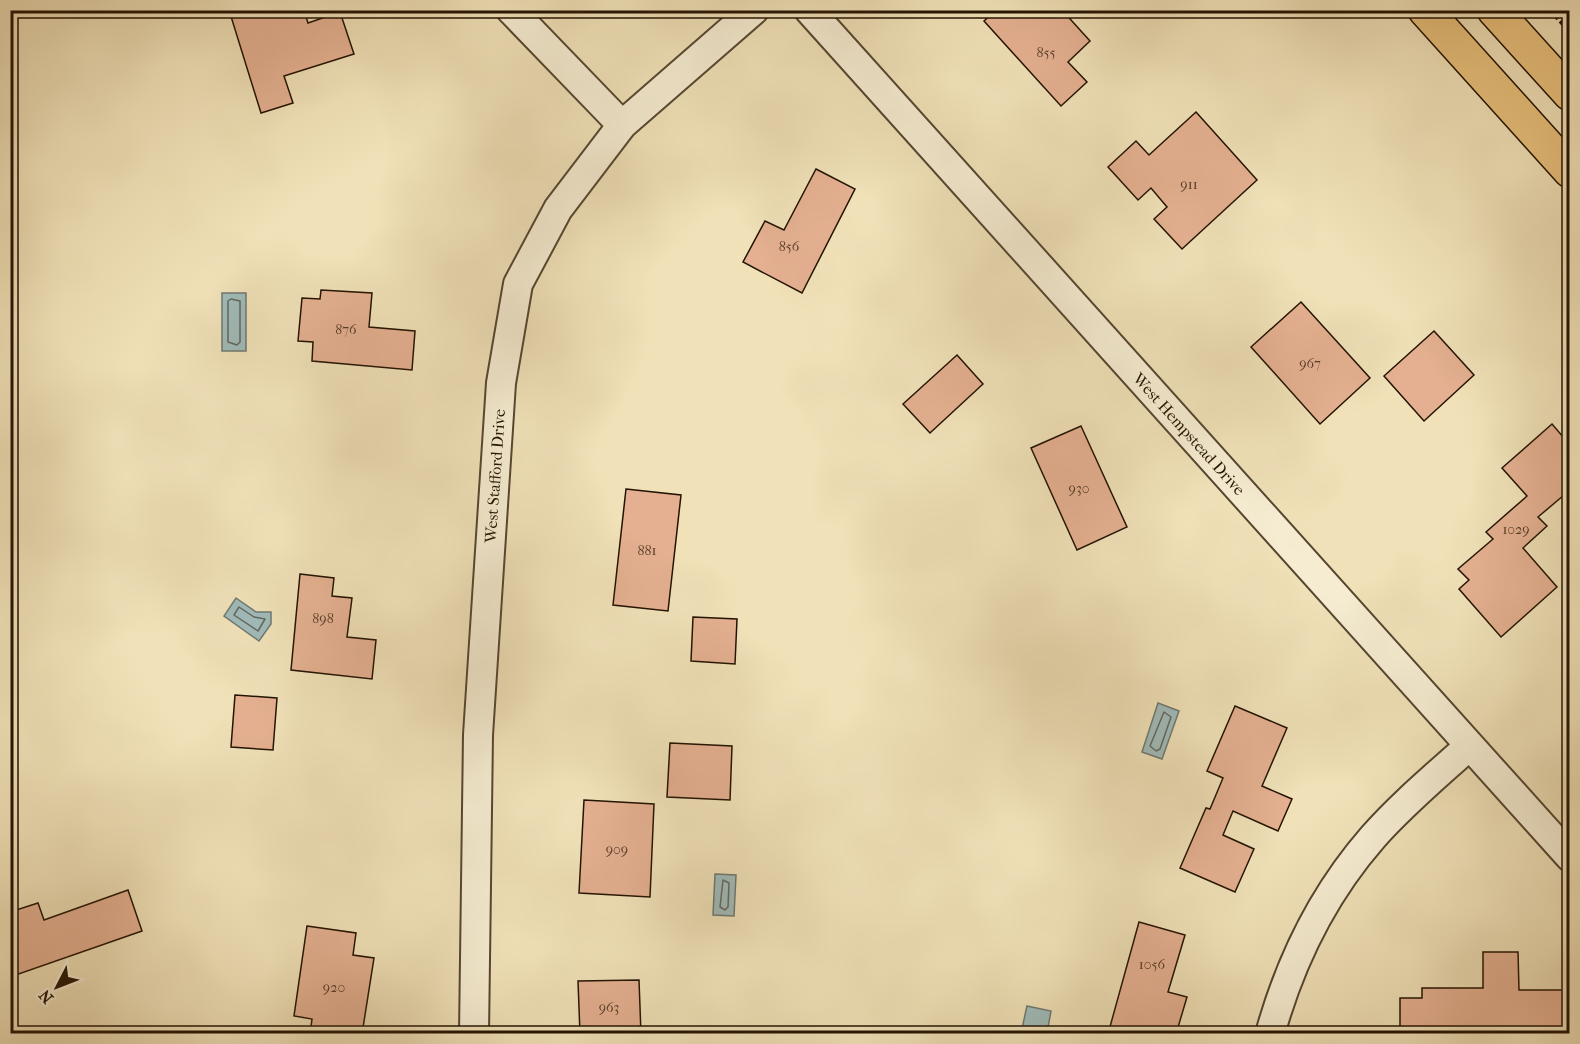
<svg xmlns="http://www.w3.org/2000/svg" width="1580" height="1044" viewBox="0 0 1580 1044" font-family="'IM FELL French Canon',serif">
<rect width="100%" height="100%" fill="#f0e1b8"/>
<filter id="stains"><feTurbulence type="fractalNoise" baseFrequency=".00333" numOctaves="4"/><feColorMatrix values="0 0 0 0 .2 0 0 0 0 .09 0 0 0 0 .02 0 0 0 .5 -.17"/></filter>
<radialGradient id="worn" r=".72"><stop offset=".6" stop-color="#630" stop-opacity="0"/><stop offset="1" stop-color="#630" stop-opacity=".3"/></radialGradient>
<g fill="#a0bbba" stroke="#6e7870" stroke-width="1.5">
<rect x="222" y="293" width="24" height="58"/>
<path d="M236,598L256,612H271V624L259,641L224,616Z"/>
<path d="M1158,703L1179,711L1162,759L1142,752Z"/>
<path d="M715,874L736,875L734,916L713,915Z"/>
<path d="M1027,1006L1051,1011L1047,1033H1021Z"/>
</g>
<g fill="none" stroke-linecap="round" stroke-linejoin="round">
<g stroke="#62675e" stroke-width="1.5">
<path d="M231,299L240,301V342L237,345L228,342V301Z"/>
<path d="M239,607L254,617L265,619L258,631L234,615Z"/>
<path d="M1164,712L1171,717L1160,749L1156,751L1150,746Z"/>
<path d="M723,880L729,883L728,907L725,910L720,907Z"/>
</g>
</g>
<g fill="#e4b091" stroke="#231302" stroke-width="1.5">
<path d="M229,10H304L308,23L340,12L354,54L284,76L293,103L261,113Z"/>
<path d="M996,10H1062L1090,41L1068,62L1087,82L1061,106L984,21Z"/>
<path d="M1196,112L1257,180L1182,249L1154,219L1167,207L1151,188L1138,200L1108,167L1136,141L1149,155Z"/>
<path d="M816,169L855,189L802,293L743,262L765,221L784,230Z"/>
<path d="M321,290L372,293L369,327L415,331L412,370L312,361L313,342L298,341L302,298L320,299Z"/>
<path d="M1301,302L1370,378L1320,424L1251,347Z"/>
<path d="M1434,331L1474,375L1424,421L1384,376Z"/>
<path d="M957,355L983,384L930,433L903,404Z"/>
<path d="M1552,424L1570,445V490L1538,517L1547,526L1523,548L1557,587L1501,637L1459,589L1469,580L1458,569L1493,539L1486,532L1527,496L1502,468Z"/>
<path d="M1081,426L1127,527L1077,550L1031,448Z"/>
<path d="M626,489L681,495L668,611L613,605Z"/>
<path d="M300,574L334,578L332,596L352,598L347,637L376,640L372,679L291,670Z"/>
<path d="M693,617L737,619L735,664L691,661Z"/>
<path d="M235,695L277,698L273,750L231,747Z"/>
<path d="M1235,706L1287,728L1262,786L1292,799L1278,831L1233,811L1223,835L1254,849L1235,892L1180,868L1206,808L1210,809L1223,778L1207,771Z"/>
<path d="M670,743L732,746L730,800L667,797Z"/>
<path d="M584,800L654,804L650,897L579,893Z"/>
<path d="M128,890L142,931L10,977V912L38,903L44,920Z"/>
<path d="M1139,922L1185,935L1168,992L1187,997L1176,1034H1108Z"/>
<path d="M307,926L356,933L353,955L374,958L362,1034H310L312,1019L294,1016Z"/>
<path d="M1483,952H1518L1519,990H1564V1034H1400V998H1422V988H1483Z"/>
<path d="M639,980L641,1034H580L578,981Z"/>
</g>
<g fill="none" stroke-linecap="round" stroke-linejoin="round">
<g stroke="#564630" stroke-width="32">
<g id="street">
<path d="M511,10L622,125"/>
<path d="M809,10L1570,857"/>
<path d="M474,1034L478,735L501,383L518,284L558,209L622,125L754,10"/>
<path d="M1270,1034C1290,962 1324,893 1373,837C1402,804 1437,775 1469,746"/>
</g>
</g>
<g stroke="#231302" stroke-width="36">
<g id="primary">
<path d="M1425,10L1570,171"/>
<path d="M1494,10L1570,94"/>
</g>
</g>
<path stroke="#231302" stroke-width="4" stroke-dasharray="4.5 3" stroke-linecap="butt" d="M1550,10L1570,32"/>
<use href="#street" stroke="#f5ecd1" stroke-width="28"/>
<use href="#primary" stroke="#e8c07c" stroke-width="33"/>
</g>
<g text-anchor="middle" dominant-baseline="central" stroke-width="4.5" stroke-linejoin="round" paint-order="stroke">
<g font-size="14" fill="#533a26">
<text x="1046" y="52">855</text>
<text x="1189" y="184">911</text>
<text x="789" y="246">856</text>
<text x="346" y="329">876</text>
<text x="1310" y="363">967</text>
<text x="1079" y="488">930</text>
<text x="1516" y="529">1029</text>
<text x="647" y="550">881</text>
<text x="323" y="618">898</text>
<text x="617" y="849">909</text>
<text x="1152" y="964">1056</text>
<text x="334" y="987">920</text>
<text x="609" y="1007">963</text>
</g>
<g font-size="16" fill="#231302" stroke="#f5ecd1">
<text transform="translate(1189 434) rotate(48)">West Hempstead Drive</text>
<text transform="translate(495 476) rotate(-86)">West Stafford Drive</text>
</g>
</g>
<rect width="1580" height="1044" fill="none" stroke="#f0e1b8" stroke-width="36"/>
<rect x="12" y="12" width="1556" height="1020" fill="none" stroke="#231302" stroke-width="3"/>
<rect x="18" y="18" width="1544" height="1008" fill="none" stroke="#231302" stroke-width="1.5"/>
<g transform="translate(57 987) rotate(228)" stroke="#f5ecd1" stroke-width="4.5" paint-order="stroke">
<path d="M0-4.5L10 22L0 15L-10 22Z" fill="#231302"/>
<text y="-9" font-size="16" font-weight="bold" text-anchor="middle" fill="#231302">N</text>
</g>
<rect width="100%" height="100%" filter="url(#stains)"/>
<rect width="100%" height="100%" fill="url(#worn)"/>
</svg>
